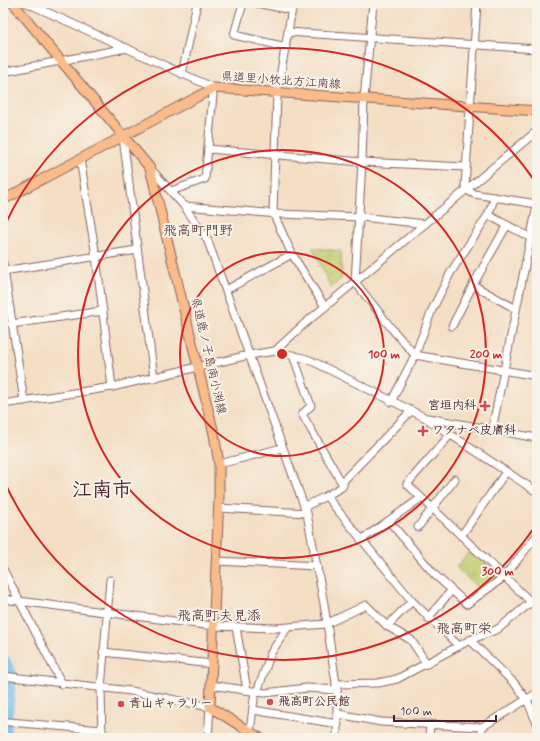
<svg xmlns="http://www.w3.org/2000/svg" width="540" height="741" viewBox="0 0 540 741" font-family="Mynerve,'Klee One',sans-serif">
<defs>
<pattern id="park-tufts" width="24" height="20" patternUnits="userSpaceOnUse"><rect width="24" height="20" fill="#bfcc6e"/><path d="M3 7l-1-3M5 7V3M7 7l1-3M15 17l-1-3M17 17v-4M19 17l1-3" fill="none" stroke="#a6af5f"/></pattern>
</defs>
<rect width="100%" height="100%" fill="#f7f3e8"/>
<filter id="ink" filterUnits="userSpaceOnUse"><feTurbulence type="fractalNoise" baseFrequency=".025" numOctaves="2"/><feDisplacementMap in="SourceGraphic" scale="8" xChannelSelector="R" yChannelSelector="G"/><feConvolveMatrix kernelMatrix="1 2 1 2 8 2 1 2 1" color-interpolation-filters="sRGB"/></filter>
<filter id="wash" filterUnits="userSpaceOnUse"><feTurbulence type="fractalNoise" baseFrequency=".012" numOctaves="4" result="noise"/><feDisplacementMap in="SourceGraphic" scale="16" xChannelSelector="R" yChannelSelector="G"/><feGaussianBlur stdDeviation="0.9" result="paint"/><feColorMatrix in="noise" values="0 0 0 0 0 0 0 0 0 0 0 0 0 0 0 0 0 1.4 0 .05"/><feComposite in="paint" operator="in"/></filter>
<g filter="url(#wash)">
<rect width="100%" height="100%" fill="#f4dec4"/>
<g fill="url(#park-tufts)" stroke="#84764c">
<path d="M313,248L341,251L342,278L331,288Z"/>
<path d="M472,549L501,576L481,591L456,567Z"/>
</g>
<g fill="none" stroke-linecap="round" stroke-linejoin="round">
<path stroke="#70bce9" stroke-width="12" d="M3,659L11,675L4,738"/>
</g>
</g>
<g filter="url(#ink)">
<g fill="none" stroke-linecap="round" stroke-linejoin="round">
<g stroke="#866261" stroke-width="9">
<g id="minor">
<path d="M27,3L214,88"/>
<path d="M243,3L234,35L286,47"/>
<path d="M256,3L292,10"/>
<path d="M293,3L277,94L273,213L292,254L325,307"/>
<path d="M373,3L364,99L362,162L355,282L392,329L415,355L537,376"/>
<path d="M477,3L465,186L467,190L474,194L537,204"/>
<path d="M288,32L537,49"/>
<path d="M3,72L127,48"/>
<path d="M182,74L197,3"/>
<path d="M123,137L154,378"/>
<path d="M208,149L362,162L466,167"/>
<path d="M80,159L96,256L112,387"/>
<path d="M150,168L184,206L207,239L307,514L324,604L337,690V738"/>
<path d="M171,191L205,179L213,95L212,89"/>
<path d="M184,206L278,214L361,217L425,224"/>
<path d="M488,215L537,241"/>
<path d="M507,225L473,285L516,309"/>
<path d="M3,263L24,401"/>
<path d="M3,271L137,250"/>
<path d="M226,290L292,254"/>
<path d="M11,324L103,311"/>
<path d="M452,326L473,285"/>
<path d="M275,351L303,325L537,131"/>
<path d="M293,355L311,406L302,414L343,485"/>
<path d="M391,402L415,355L432,310L451,272L488,215L495,197"/>
<path d="M3,404L112,387L249,355L275,351L307,359L318,364L424,417L537,492"/>
<path d="M428,418L537,438"/>
<path d="M492,430L537,206"/>
<path d="M450,435L407,484L532,603"/>
<path d="M219,464L282,448"/>
<path d="M326,496L342,487L344,480L411,411"/>
<path d="M304,507L326,496L412,601L459,646"/>
<path d="M219,508L307,513"/>
<path d="M389,521L435,575L467,604L504,577L537,535"/>
<path d="M418,527L455,479"/>
<path d="M461,536L506,472"/>
<path d="M361,540L421,498"/>
<path d="M217,561L316,566"/>
<path d="M3,569L62,684"/>
<path d="M3,599L213,626L276,628L326,624L366,605L387,626L411,640L427,664"/>
<path d="M428,618L451,591"/>
<path d="M387,626L412,601"/>
<path d="M236,627L247,690"/>
<path d="M470,640L515,684L527,700L537,723"/>
<path d="M103,652L212,664"/>
<path d="M3,676L131,691L210,707L208,738"/>
<path d="M336,684L378,683L397,679L470,640L498,629L535,599L537,600"/>
<path d="M211,685L265,693L307,688L337,690"/>
<path d="M257,692L271,653L287,628"/>
<path d="M253,710L338,724"/>
<path d="M338,714L381,722L482,727L537,693"/>
<path d="M9,722L102,730"/>
<path d="M250,732L255,691"/>
<path d="M102,738L101,688L110,580"/>
<path d="M429,738L430,725"/>
<path d="M481,738L482,727"/>
</g>
</g>
<g stroke="#866261" stroke-width="11">
<g id="major">
<path d="M13,3L150,168L214,434L219,464V497L210,707L260,738"/>
<path d="M3,200L214,88L537,111"/>
</g>
</g>
<use href="#minor" stroke="#fff" stroke-width="7"/>
<use href="#major" stroke="#f9bc8a" stroke-width="9"/>
</g>
</g>
<g fill="none" stroke="#d62828" stroke-width="2">
<circle cx="282" cy="354" r="102"/>
<circle cx="282" cy="354" r="204"/>
<path d="M536 525A306 306 0 0 1 4 481M4 227A306 306 0 0 1 536 183"/>
</g>
<g fill="#d1495b" stroke="#f7f3e8" stroke-width="1.5">
<path d="M483 400h4v4h4v4h-4v4h-4v-4h-4v-4h4z"/>
<path d="M421 425h4v4h4v4h-4v4h-4v-4h-4v-4h4z"/>
<circle cx="270" cy="702" r="4"/>
<circle cx="121" cy="704" r="4"/>
</g>
<g text-anchor="middle" dominant-baseline="central" stroke-width="4" stroke-linejoin="round" paint-order="stroke">
<g font-size="12" fill="#4a1f2b" stroke="#f7f3e8">
<text transform="translate(281 81) rotate(4)">県道里小牧北方江南線</text>
<text transform="translate(208 356) rotate(77)">県道鹿ノ子島南小渕線</text>
</g>
<g font-size="12" font-weight="bold" fill="#4a1f2b" stroke="#f7f3e8" text-anchor="start">
<text x="476" y="406" text-anchor="end">宮垣内科</text>
<text x="432" y="431">ワタナベ皮膚科</text>
<text x="278" y="702">飛高町公民館</text>
<text x="129" y="704">青山ギャラリー</text>
</g>
<g font-size="14" fill="#4a1f2b" stroke="#f7f3e8">
<text x="198" y="231">飛高町門野</text>
<text x="219" y="616">飛高町夫見添</text>
<text x="464" y="629">飛高町栄</text>
</g>
<g font-size="20" font-weight="bold" fill="#4a1f2b" stroke="#f7f3e8">
<text x="102" y="490">江南市</text>
</g>
</g>
<circle cx="282" cy="354" r="6" fill="#d62828" stroke="#f7f3e8" stroke-width="2"/>
<g font-size="12" text-anchor="middle" font-weight="bold" fill="#d62828" stroke="#f7f3e8" stroke-width="4" stroke-linejoin="round" paint-order="stroke">
<text x="384" y="358">100 m</text>
<text x="486" y="358">200 m</text>
<text x="498" y="575">300 m</text>
</g>
<rect width="540" height="741" fill="none" stroke="#f7f3e8" stroke-width="16"/>
<path d="M394 715v6h102v-6" fill="none" stroke="#4a1f2b" stroke-width="2"/>
<text x="400" y="715" font-size="12" fill="#4a1f2b" stroke="#f7f3e8" stroke-width="3" paint-order="stroke">100 m</text>
</svg>
